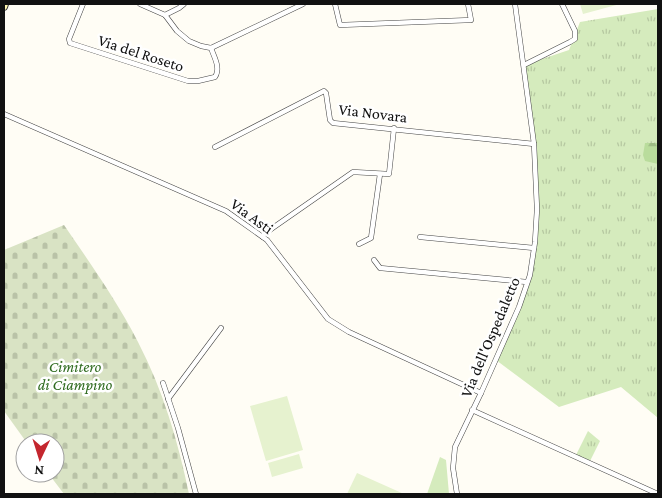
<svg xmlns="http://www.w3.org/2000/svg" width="662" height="498" viewBox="0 0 662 498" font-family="'Crimson Pro',serif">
<defs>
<pattern id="grass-tufts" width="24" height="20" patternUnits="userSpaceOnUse" patternTransform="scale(1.25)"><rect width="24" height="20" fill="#d5ebbd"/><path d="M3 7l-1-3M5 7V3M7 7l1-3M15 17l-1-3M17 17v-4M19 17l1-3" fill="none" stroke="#b6c8a1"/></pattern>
<pattern id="forest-firs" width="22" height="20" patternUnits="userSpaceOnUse" patternTransform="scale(1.25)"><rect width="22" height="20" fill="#b9dc9c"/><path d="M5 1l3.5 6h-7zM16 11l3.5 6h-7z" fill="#9ebc85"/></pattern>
<pattern id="cemetery-stones" width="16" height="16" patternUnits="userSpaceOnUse" patternTransform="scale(1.25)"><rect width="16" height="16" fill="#d9e3c4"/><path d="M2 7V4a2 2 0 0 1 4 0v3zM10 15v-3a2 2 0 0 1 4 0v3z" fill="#b9c2a7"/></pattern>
</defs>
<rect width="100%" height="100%" fill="#fffdf5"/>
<g fill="url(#grass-tufts)">
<path d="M658,9V418L621,387L559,407L496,360C506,334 519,308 527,282C546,216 532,132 524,65L569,50L580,22Z"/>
<path d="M588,431L600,441L590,461L576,455Z"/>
</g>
<path fill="url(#forest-firs)" d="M645,143H658V164L645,161L643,155Z"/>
<path fill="url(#cemetery-stones)" d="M64,225C90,263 117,301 138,342C163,390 178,441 189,494H64L48,473H55V443H27L4,411V250Z"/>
<path fill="#d5ebbd" d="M440,457L446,460L449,494H427Z"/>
<g fill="#e6f2cf">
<path d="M580,4H620L583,14Z"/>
<path d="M287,396L303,450L266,461L250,406Z"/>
<path d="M299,454L303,468L272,477L268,463Z"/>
<path d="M357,473L404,494H347Z"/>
</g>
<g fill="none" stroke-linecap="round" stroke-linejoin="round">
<g stroke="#444" stroke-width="5.5">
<g id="minor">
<path d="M83,4L69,39L70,43L188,81H198L215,77C221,68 214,57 211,48"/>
<path d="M140,4L165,15L177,31L189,41L201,46L211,48L303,4"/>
<path d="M335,4L340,25L471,20L468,4"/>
<path d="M165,15L179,8L184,4"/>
<path d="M524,65L570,42L575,39V31L562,4"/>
<path d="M4,114L226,211L267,240L328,319L349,332L481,393"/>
<path d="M215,147L324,91L326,93L330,120L333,123L534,144"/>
<path d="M263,237L264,234L353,172L389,174L394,128"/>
<path d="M420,237L534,248"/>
<path d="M359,244L371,238L380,174"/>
<path d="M374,260L380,268L527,282"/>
<path d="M163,383L178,428L196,494"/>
<path d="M168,399L221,328"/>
<path d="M472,410L658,494"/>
<path d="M457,494L453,468L455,447L481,393L519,307L530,275L535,242L537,209L534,144L515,4"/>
</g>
</g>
<g stroke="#333" stroke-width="8">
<path id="secondary" d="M4,7L5,4"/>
</g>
<use href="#minor" stroke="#fff" stroke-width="4.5"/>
<use href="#secondary" stroke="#fff6b0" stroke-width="6"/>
</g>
<g text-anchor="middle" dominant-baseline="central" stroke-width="5" stroke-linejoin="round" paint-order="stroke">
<g font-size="16" fill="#111" stroke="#fff">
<text transform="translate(141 53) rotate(18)">Via del Roseto</text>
<text transform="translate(373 113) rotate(7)">Via Novara</text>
<text transform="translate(252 216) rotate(36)">Via Asti</text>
<text transform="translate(490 337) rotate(-67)">Via dell'Ospedaletto</text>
</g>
<g font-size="16" font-style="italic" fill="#2f6b1f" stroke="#fff">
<text x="75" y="366">Cimitero<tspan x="75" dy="18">di Ciampino</tspan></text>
</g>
</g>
<rect width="662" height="498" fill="none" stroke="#111111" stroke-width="10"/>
<g transform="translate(40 458) rotate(184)"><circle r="24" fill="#ffffff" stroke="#a0a0a0"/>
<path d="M0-4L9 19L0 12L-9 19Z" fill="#c4262e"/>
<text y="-8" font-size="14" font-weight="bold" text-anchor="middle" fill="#111111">N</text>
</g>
</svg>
